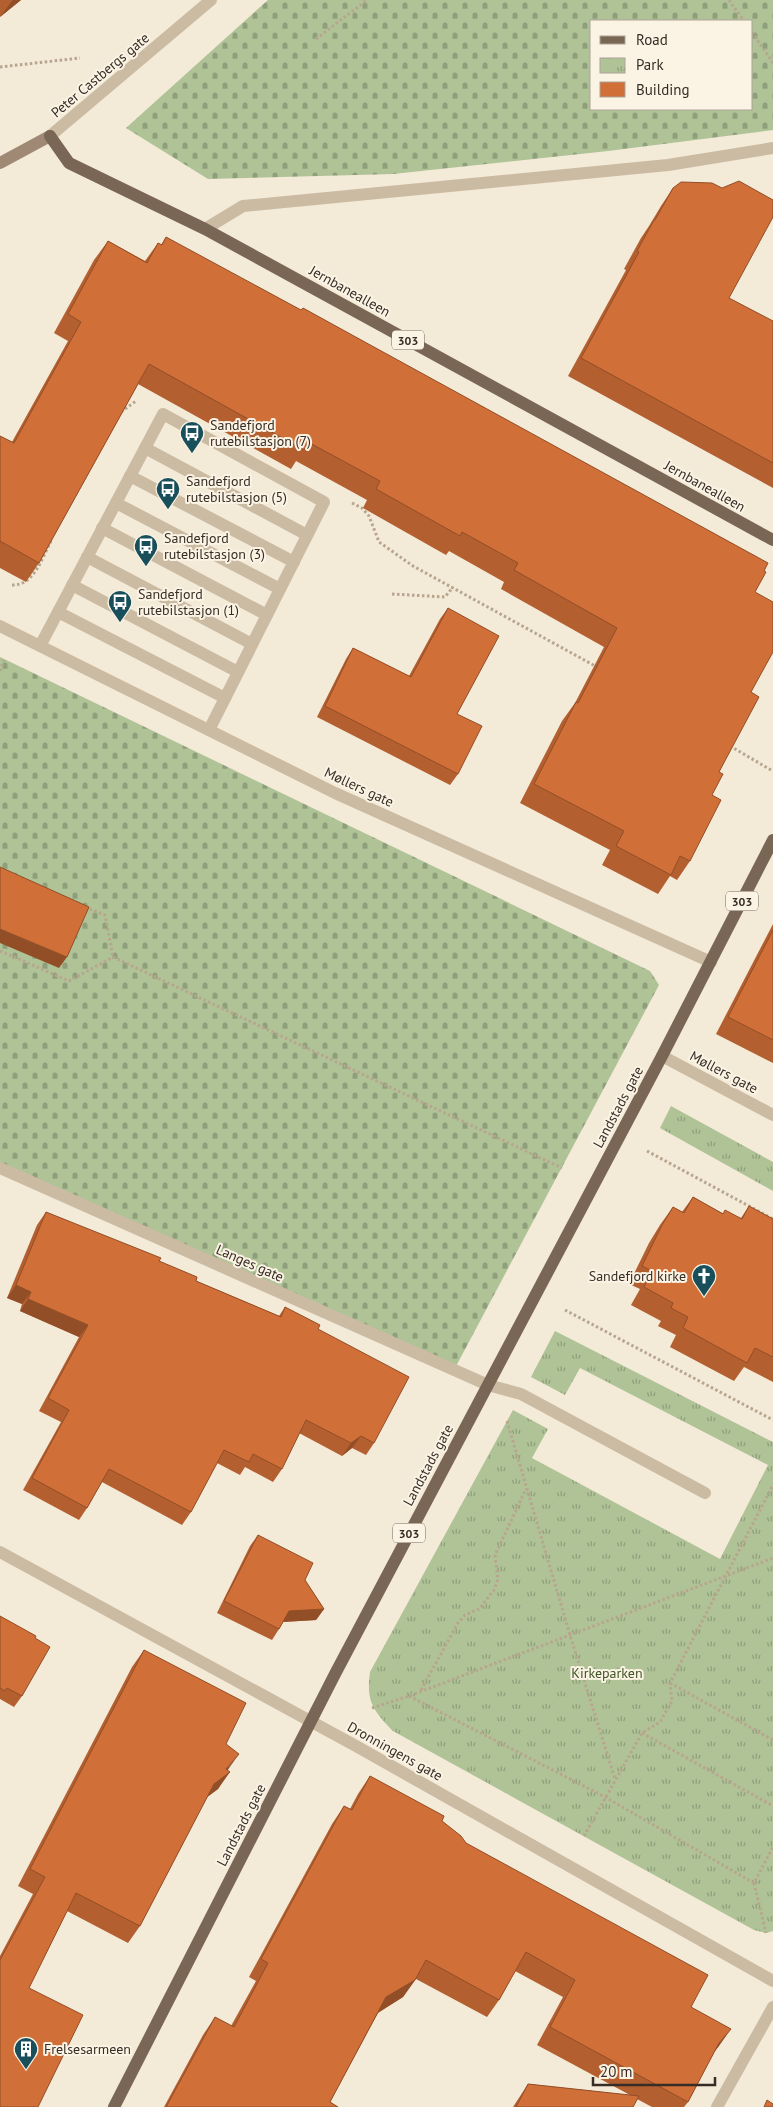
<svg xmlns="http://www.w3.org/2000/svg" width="773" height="2107" viewBox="0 0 773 2107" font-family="'PT Sans',sans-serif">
<defs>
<pattern id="cemetery-stones" width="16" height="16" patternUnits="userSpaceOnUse" patternTransform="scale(1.25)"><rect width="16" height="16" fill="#afc397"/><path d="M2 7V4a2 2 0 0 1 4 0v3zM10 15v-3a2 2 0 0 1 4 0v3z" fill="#8f9f7b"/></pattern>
<pattern id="park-tufts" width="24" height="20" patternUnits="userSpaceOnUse" patternTransform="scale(1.25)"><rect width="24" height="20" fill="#afc397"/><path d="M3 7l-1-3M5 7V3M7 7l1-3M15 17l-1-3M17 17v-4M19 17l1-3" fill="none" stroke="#8f9f7b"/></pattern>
</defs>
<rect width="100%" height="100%" fill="#f3ead8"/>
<g fill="url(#cemetery-stones)" fill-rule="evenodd">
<path d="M268,0H773V130L608,151L393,174L208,179L126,128ZM752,21V109H592V21Z"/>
<path d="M0,657L650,971L659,985L454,1370L0,1168Z"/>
</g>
<g fill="url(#park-tufts)">
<path d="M671,1106L773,1162V1191L660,1128Z"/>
<path d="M555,1331L773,1442V1931L766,1933L754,1930L393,1731C373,1710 366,1702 370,1672L513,1410L548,1429L532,1458L720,1559L768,1465L580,1368L565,1395L531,1377Z"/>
</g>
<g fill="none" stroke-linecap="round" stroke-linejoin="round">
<g stroke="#b8a58d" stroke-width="3" stroke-dasharray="2.5 2.5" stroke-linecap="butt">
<path d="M729,0L744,21"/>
<path d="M752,32L773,63"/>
<path d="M316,39L367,0"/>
<path d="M0,67L80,58"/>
<path d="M121,412L136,401"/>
<path d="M352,503L362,508L369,516L379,542L413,566L597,667"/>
<path d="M12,585C34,586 42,558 51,541"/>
<path d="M392,594L445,597L453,587"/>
<path d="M0,671L4,660"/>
<path d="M730,746L771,770"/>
<path d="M85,907L105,915L113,957"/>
<path d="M0,951L69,981L113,957"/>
<path d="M113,957L562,1168"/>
<path d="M647,1151L773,1219"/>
<path d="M565,1310L773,1420"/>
<path d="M507,1421L570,1635L615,1779"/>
<path d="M670,1683L773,1740"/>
<path d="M421,1690L458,1623L465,1615L479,1609L494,1590L498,1579L495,1555L526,1489"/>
<path d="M409,1696L605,1797L754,1883L773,1847"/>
<path d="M372,1708L409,1696L773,1558"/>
<path d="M642,1733L773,1806"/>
<path d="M584,1836L642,1733L660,1722L672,1701L670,1683L773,1485"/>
<path d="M754,1883L766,1933"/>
</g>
<g stroke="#ccbba3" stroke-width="12">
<path d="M145,448L307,535"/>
<path d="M130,476L294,562"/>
<path d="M116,503L280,589"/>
<path d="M102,528L267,615"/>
<path d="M87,557L252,644"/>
<path d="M72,585L238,672"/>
<path d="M58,612L225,698"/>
<path d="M40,646L163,414L324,502L209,730"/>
<path d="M488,1385L521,1394L705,1493"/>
</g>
<g stroke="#ccbba3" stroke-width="12">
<path d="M205,229L243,206L668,165L773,148"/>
<path d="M0,626L335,793L711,962"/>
<path d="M662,1056L773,1115"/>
<path d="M0,1168L488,1385"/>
<path d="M0,1552L356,1746L773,1981"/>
<path d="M717,2107L773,2007"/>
</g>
<path stroke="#ccbba3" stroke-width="12" d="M50,136L211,0"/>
<path stroke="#a08974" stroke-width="12" d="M0,163L50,136"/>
<g stroke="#7a6655" stroke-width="12">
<path d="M50,136L69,163L205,229L773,540"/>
<path d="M114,2107L335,1674L662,1056L773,840"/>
</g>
</g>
<g fill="#b45f30">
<path d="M0,0H21L0,17Z"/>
<path d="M673,188L729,298L773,345V488L568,376L626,270L624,269L641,238L649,226L661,206Z"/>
<path d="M166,237L755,592L751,692L719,772L690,861L677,880L670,876L658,894L602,865L610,850L520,803L562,721L575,703L604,647L501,589L504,582L449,551L446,555L363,508L367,500L296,461L291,469L138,384L39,563L26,582L0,568V436L12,442L68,341L54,333L94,260L108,241L145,261L158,243L161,245Z"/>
<path d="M448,608L457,714L458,774L450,785L317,717L346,659L353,648L409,676L440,619Z"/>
<path d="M773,924V1063L716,1034Z"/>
<path d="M693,1197L722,1213L741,1218L749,1206L773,1219V1382L744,1367L734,1381L670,1347L676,1335L658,1326L661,1321L631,1305L640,1289L629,1284L649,1243L660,1225L673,1207L682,1212Z"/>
<path d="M46,1212L159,1261L196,1281L279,1316L285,1307L318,1329L374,1443L366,1455L352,1448L342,1456L299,1433L282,1469L273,1482L245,1467L240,1475L217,1463L191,1512L182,1525L102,1482L87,1508L79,1520L23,1490L61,1422L39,1411L79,1337L20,1311L22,1304L7,1298L37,1225Z"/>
<path d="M258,1535L305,1580L324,1609L316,1620L283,1622L279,1629L272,1640L217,1613L250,1546Z"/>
<path d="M0,1616L35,1638L22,1696L14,1707L0,1699Z"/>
<path d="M144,1650L226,1744L228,1771L218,1789L207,1797L140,1926L128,1943L67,1911L29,1988L38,2107H0V1956L33,1894L18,1886L132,1667Z"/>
<path d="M370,1776L442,1821L466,1843L691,2007L719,2046L715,2050L688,2102L684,2107H652L637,2099L633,2107H513L528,2084L630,2095L537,2045L563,1997L515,1971L499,2000L487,2017L416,1979L403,1997L378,2013L330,2102L338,2107H164L203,2035L215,2017L231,2026L256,1981L249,1977L332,1824L344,1806L350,1809L358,1794Z"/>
</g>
<g fill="#924e27">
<path d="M13,0H21L0,17L11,2Z"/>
<path d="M0,929L67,957L59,968L0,943Z"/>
<path d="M16,1285L31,1292L22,1304L7,1298Z"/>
<path d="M28,1299L88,1325L79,1337L20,1311Z"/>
<path d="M361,1436L352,1448L342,1456L351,1443Z"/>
<path d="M324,1609L316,1620L281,1622L289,1611Z"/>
<path d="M239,1754L227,1771L230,1772L218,1789L202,1801L214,1784Z"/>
<path d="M415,1980L403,1997L374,2015L386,1997Z"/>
<path d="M731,2029L719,2046L707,2061L719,2043Z"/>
</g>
<g fill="#d16f38" stroke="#924e27">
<path d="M739,181L773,200V217L729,298L773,321V463L581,358L639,252L637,251L654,220H655L673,188L681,182L712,183L722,188Z"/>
<path d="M166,237L301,310L303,308L363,341L768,563L764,571L766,572L755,592L773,602V652L751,692L759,697L719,772L723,774L712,795L721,800L690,861L680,856L671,875L616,846L624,831L534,784L576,702L578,703L617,628L514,570L518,563L462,532L460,536L376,489L380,481L308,442L304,450L149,364L39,563L0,541V436L14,443L81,322L68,314L108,241L147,263L158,243L162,245Z"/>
<path d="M448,608L499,636L457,714L482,726L458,774L325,706L353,648L411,677Z"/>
<path d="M0,867L89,907L67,957L0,929Z"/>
<path d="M773,930V1040L728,1017Z"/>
<path d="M693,1197L723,1214L725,1210L742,1219L749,1206L773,1219V1357L755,1348L747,1363L683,1328L688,1317L671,1308L673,1303L644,1287L652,1271L642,1266L662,1225L673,1207L684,1213Z"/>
<path d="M46,1212L161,1258L159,1261L197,1277L196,1281L281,1317L285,1307L320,1325L318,1329L409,1377L374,1443L361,1436L351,1443L306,1420L282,1469L253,1454L249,1462L224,1450L191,1512L109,1469L87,1508L32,1478L69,1410L48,1398L88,1325L28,1299L31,1292L16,1285Z"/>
<path d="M258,1535L313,1563L305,1580L324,1609L289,1611L279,1629L224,1601Z"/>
<path d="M0,1616L36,1636L35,1638L50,1647L22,1696L7,1688L5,1691L0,1688Z"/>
<path d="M144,1650L246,1703L226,1744L239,1754L226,1769L230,1772L214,1784L140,1926L76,1893L29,1988L83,2015L38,2107H0V1960L45,1877L30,1869Z"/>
<path d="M370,1776L444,1816L442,1821L461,1836L466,1843L708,1975L691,2007L731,2029L719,2043L688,2102L550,2027L575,1980L526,1952L499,2000L426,1960L415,1980L386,1997L330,2102L338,2107H166L215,2017L234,2027L268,1963L261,1959L307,1874L344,1806L352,1810Z"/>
<path d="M528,2084L639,2096L633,2107H516Z"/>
<path d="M767,2100L773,2104V2107H764Z"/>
</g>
<defs>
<g id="bus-pin" transform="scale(1.25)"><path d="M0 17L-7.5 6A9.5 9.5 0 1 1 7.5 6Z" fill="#184f5b" stroke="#fbf3e4"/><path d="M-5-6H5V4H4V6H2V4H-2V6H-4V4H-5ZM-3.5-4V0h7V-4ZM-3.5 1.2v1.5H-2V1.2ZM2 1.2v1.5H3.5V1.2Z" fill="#fff"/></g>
<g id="church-pin" transform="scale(1.25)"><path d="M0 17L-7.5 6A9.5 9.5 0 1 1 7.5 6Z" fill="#184f5b" stroke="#fbf3e4"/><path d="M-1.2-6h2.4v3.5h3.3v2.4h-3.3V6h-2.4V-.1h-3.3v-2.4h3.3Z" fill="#fff"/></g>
<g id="building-pin" transform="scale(1.25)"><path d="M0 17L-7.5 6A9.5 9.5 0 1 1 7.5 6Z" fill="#184f5b" stroke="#fbf3e4"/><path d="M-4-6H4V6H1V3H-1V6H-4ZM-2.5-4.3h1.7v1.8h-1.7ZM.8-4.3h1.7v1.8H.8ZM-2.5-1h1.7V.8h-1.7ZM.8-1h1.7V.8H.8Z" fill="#fff"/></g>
</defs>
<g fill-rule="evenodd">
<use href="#bus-pin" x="192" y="433"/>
<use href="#bus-pin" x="168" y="489"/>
<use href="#bus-pin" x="146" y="546"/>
<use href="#bus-pin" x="120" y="602"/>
<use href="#church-pin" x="704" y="1276"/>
<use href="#building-pin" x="26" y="2049"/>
</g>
<g text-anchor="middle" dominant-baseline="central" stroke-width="4" stroke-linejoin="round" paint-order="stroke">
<g fill="#fbf3e4" stroke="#72685f" stroke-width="1">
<rect x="392" y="330.5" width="32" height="19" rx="4"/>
<rect x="726" y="891.5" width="32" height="19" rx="4"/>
<rect x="393" y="1523.5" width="32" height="19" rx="4"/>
</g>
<g font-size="12" font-weight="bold" fill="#372d26">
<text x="408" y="340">303</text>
<text x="742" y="901">303</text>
<text x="409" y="1533">303</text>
</g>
<g font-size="14" fill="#372d26" stroke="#fbf3e4">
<text transform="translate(100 75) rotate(-40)">Peter Castbergs gate</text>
<text transform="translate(350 291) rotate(29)">Jernbanealleen</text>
<text transform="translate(705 486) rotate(29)">Jernbanealleen</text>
<text transform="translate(359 787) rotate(25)">Møllers gate</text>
<text transform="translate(724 1072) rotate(28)">Møllers gate</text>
<text transform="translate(618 1107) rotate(-62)">Landstads gate</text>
<text transform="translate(250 1263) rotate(24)">Langes gate</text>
<text transform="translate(428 1465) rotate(-62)">Landstads gate</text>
<text transform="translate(395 1751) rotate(29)">Dronningens gate</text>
<text transform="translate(241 1825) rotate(-63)">Landstads gate</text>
</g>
<g font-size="14" fill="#372d26" stroke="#fbf3e4" text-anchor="start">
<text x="210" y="425">Sandefjord<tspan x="210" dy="16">rutebilstasjon (7)</tspan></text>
<text x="186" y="481">Sandefjord<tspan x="186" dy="16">rutebilstasjon (5)</tspan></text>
<text x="164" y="538">Sandefjord<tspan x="164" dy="16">rutebilstasjon (3)</tspan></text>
<text x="138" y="594">Sandefjord<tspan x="138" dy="16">rutebilstasjon (1)</tspan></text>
<text x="686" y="1276" text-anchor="end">Sandefjord kirke</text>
<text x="44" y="2049">Frelsesarmeen</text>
</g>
<g font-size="14" fill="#405727" stroke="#fbf3e4">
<text x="607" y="1673">Kirkeparken</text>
</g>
</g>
<rect x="590" y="20" width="162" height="90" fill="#fbf3e4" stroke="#ada498"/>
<rect x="600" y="36" width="25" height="8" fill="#7a6655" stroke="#ada498"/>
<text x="636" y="45" font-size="15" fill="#372d26">Road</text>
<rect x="600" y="58" width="25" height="15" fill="url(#park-tufts)" stroke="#ada498"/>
<text x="636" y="70" font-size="15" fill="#372d26">Park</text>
<rect x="600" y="82" width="25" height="15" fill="#d16f38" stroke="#ada498"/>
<text x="636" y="95" font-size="15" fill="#372d26">Building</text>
<path d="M593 2077v8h122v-8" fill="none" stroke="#372d26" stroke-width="2.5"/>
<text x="600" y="2077" font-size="15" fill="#372d26" stroke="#fbf3e4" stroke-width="4" paint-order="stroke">20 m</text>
</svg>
